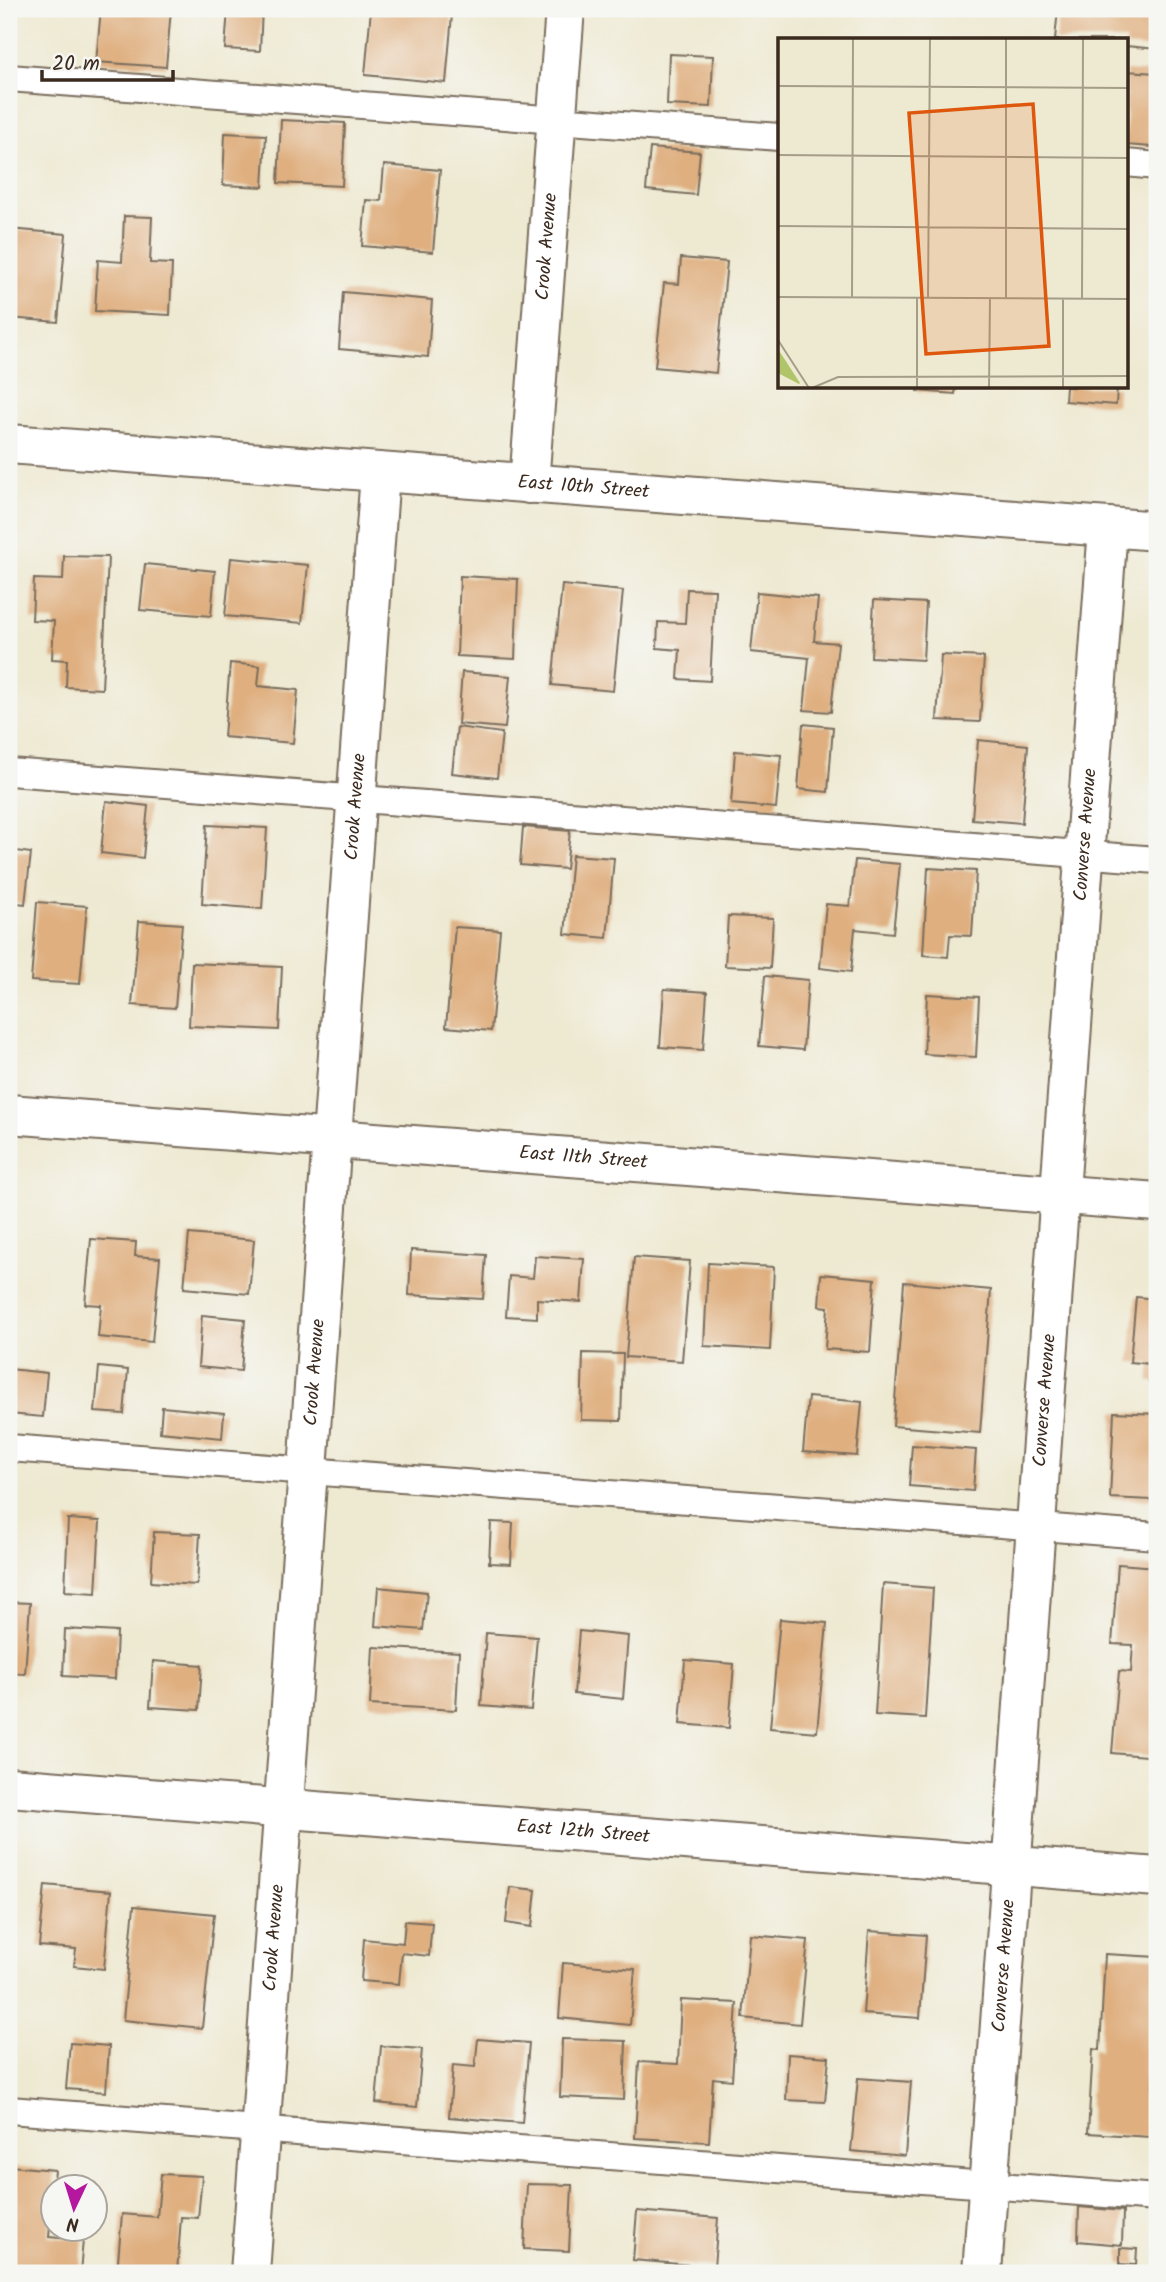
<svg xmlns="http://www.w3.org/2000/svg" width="1166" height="2282" viewBox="0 0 1166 2282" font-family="Kalam,sans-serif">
<rect width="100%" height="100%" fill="#f6f6f2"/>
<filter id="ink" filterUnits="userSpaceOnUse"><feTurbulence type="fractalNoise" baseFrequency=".0143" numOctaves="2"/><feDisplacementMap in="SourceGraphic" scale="14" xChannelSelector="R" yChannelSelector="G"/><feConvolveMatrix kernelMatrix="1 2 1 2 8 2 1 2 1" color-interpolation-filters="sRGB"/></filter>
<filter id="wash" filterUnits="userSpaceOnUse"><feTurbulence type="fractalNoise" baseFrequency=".00686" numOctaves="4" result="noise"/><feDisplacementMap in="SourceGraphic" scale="28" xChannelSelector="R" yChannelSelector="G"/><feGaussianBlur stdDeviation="1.57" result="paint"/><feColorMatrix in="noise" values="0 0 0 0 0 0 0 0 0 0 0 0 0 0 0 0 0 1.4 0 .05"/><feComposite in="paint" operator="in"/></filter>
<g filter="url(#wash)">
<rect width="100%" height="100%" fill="#eee9d1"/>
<g id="blocks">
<g fill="#dfaf7f">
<path d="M101,9H171L166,67L96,62Z"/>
<path d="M228,9H262L260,51L225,49Z"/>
<path d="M371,9L452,15L446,83L365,75Z"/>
<path d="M805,9H840L839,14L805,10Z"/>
<path d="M1058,9H1157V49L1126,46V40H1055Z"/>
<path d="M669,54L713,56L711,107L667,105Z"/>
<path d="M1126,71L1156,73L1152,147L1126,145Z"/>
<path d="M281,120L345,123L342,186L278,183Z"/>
<path d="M225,133L266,135L263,187L223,185Z"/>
<path d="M650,148L700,152L696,195L646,190Z"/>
<path d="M384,165L440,170L433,252L362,246L366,200L381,201Z"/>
<path d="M124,216L152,217L150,263L172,264L170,315L95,311L98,260L122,262Z"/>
<path d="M9,229L66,234L58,322L9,318Z"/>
<path d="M681,258L727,262L716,373L655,367L664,283L679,284Z"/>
<path d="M343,292L432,300L428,357L339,349Z"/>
<path d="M917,387H956L955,394L917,391Z"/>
<path d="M1066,387H1117L1116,405L1065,401Z"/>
<path d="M64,556L108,557L102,689L66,687L67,660L52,659L54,621L32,620L34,579L63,580Z"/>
<path d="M231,558L308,565L302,623L225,616Z"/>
<path d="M145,564L215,571L211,616L140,610Z"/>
<path d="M460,576L518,579L515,659L457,656Z"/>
<path d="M562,585L623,591L613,691L552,685Z"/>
<path d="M687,589L715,590L710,681L678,679L680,650L657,648L658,622L685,623Z"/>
<path d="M757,592L818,598L814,641L838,643L831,712L804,710L809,658L751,652Z"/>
<path d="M874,600L926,603L923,660L871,657Z"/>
<path d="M941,655L984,657L980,722L937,720Z"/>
<path d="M230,663L260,666L258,686L298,690L293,743L224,737Z"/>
<path d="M462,672L510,676L505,728L458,724Z"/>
<path d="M803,724L833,727L828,792L798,789Z"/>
<path d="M457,727L502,733L497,778L452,773Z"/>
<path d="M978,740L1028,745L1022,823L972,819Z"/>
<path d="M735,751L781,755L776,808L731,804Z"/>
<path d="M106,801L148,806L143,858L101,853Z"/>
<path d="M207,825L267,828L262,909L202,904Z"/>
<path d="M523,827L570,831L566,869L520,865Z"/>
<path d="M9,850L31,853L25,904L9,902Z"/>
<path d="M572,855L614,858L607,938L565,934Z"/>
<path d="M855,860L900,864L893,933L855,929L851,972L820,968L826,904L850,906Z"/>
<path d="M928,868L976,871L972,936L950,935L948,957L923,955Z"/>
<path d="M37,902L87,906L80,984L31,981Z"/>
<path d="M728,916L773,918L770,968L725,966Z"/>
<path d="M139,921L182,924L175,1008L132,1005Z"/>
<path d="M455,927L500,930L491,1031L446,1027Z"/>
<path d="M192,963L282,967L279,1030L189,1026Z"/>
<path d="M765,976L808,980L803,1050L759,1046Z"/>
<path d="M664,989L707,992L703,1050L660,1047Z"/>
<path d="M927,994L979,997L976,1057L924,1054Z"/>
<path d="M1155,1001H1157V1068H1150Z"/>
<path d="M189,1234L254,1240L249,1294L184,1288Z"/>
<path d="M91,1239L136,1242L135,1256L160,1258L152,1342L98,1337L101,1305L85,1304Z"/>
<path d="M411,1250L486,1255L483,1299L409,1295Z"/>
<path d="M535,1256L584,1259L581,1302L537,1299V1318L506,1316L509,1276L533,1278Z"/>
<path d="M634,1257L690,1261L682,1361L626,1357Z"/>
<path d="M708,1263L774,1267L770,1350L704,1346Z"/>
<path d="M821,1274L875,1279L870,1352L825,1349L828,1307L819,1306Z"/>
<path d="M904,1282L991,1290L980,1433L893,1426Z"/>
<path d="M1136,1297L1157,1299V1382H1149L1151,1364L1130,1362Z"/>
<path d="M202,1315L245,1319L241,1371L198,1367Z"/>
<path d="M583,1353L623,1354L621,1421L581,1420Z"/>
<path d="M99,1367L128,1370L124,1414L95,1412Z"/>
<path d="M9,1369L47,1373L43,1417L9,1414Z"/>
<path d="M808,1397L862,1402L857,1456L803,1452Z"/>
<path d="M162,1407L224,1413L222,1438L160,1432Z"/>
<path d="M1114,1412L1157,1414V1472H1154L1152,1500L1110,1498Z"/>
<path d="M912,1445L976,1450L973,1491L909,1486Z"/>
<path d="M68,1519L100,1521L96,1593L65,1591Z"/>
<path d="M491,1522L513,1523L511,1564L489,1563Z"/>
<path d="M154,1532L200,1534L197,1585L151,1582Z"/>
<path d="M1118,1564L1157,1567V1757L1112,1753L1119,1671L1131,1672L1133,1645L1112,1644Z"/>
<path d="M883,1584L933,1588L925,1718L875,1715Z"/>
<path d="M378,1587L427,1592L423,1630L375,1626Z"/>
<path d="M9,1602L30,1603L25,1674L9,1673Z"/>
<path d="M780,1619L827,1623L817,1732L770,1728Z"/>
<path d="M65,1629L117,1632L115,1679L63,1676Z"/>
<path d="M579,1631L628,1636L623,1699L574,1694Z"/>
<path d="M486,1633L537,1637L531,1710L481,1706Z"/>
<path d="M373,1647L459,1652L456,1710L370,1705Z"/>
<path d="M685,1660L734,1664L729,1728L680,1724Z"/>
<path d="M153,1661L202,1665L199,1710L150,1707Z"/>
<path d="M45,1885L111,1891L104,1969L74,1966L76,1949L39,1946Z"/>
<path d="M510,1887L536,1890L532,1927L506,1923Z"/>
<path d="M134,1906L214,1914L202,2028L123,2020Z"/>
<path d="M405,1921L432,1923L429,1956L402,1953L399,1984L361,1981L364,1939L403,1943Z"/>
<path d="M869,1931L926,1935L920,2018L863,2014Z"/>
<path d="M750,1935L808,1940L800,2024L743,2018Z"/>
<path d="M1105,1954L1157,1957V2012L1150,2137L1088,2133L1093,2049L1100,2050Z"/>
<path d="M563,1963L635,1969L630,2025L559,2018Z"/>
<path d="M681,2000L737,2003L732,2080L713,2078L709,2142L635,2138L639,2062L678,2064Z"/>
<path d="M478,2039L529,2043L522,2123L449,2117L453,2065L475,2067Z"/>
<path d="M562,2039L626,2041L624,2100L560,2097Z"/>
<path d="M70,2043L109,2046L106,2092L66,2089Z"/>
<path d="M381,2046L422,2049L417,2107L376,2103Z"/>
<path d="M788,2054L829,2057L825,2102L786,2100Z"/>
<path d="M858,2078L911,2082L905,2156L851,2151Z"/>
<path d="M9,2166L55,2170L49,2237L83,2240L80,2273H9Z"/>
<path d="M161,2174L202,2176L198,2218L181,2217L177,2273H117L122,2214L157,2217Z"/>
<path d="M527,2184L572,2185L569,2251L524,2249Z"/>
<path d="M1079,2207L1123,2211L1122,2245L1078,2241Z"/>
<path d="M637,2211L718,2218L714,2267L633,2260Z"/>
<path d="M1120,2248L1137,2249L1136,2265L1120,2264Z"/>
</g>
</g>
</g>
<g filter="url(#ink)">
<use href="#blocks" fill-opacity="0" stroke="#7a6d5d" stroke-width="2"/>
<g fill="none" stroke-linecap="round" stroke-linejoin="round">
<g stroke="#7a6d5d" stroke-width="30">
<g id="service">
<path d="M9,78L779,137"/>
<path d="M1126,163L1157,166"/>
<path d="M9,772L1157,860"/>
<path d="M9,1448L1157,1536"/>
<path d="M9,2110L1157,2198"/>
</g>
</g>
<g stroke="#7a6d5d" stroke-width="42">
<g id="minor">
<path id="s1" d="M9,444L1108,527"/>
<path id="s2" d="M529,484L565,9"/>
<path id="s3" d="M9,1114L1157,1202"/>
<path id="s4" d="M9,1787L1157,1877"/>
<path id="s5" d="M250,2273L380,473"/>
</g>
</g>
<g stroke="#7a6d5d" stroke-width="42">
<g id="tertiary">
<path id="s6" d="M982,2273L1108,527L1157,531"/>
</g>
</g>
<use href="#service" stroke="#fff" stroke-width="26"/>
<use href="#minor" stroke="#fff" stroke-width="38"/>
<use href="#tertiary" stroke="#fff" stroke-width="38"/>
</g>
</g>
<g text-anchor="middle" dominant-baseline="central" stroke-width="6" stroke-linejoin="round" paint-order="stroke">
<g font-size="19" fill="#3b2a1e" stroke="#f6f6f2">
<text stroke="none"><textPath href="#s2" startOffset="238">Crook Avenue</textPath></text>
<text stroke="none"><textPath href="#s1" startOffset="576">East 10th Street</textPath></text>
<text stroke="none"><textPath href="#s5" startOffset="1470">Crook Avenue</textPath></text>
<text stroke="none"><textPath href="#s6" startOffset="1442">Converse Avenue</textPath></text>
<text stroke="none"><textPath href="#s3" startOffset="576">East 11th Street</textPath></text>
<text stroke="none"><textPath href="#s5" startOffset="903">Crook Avenue</textPath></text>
<text stroke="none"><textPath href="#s6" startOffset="875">Converse Avenue</textPath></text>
<text stroke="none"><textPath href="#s4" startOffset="576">East 12th Street</textPath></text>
<text stroke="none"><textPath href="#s5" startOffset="336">Crook Avenue</textPath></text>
<text stroke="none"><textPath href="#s6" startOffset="308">Converse Avenue</textPath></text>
</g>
</g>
<g transform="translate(778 38)">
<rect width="350" height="350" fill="#eee9d1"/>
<path d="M0,311L22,345L21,346L0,335Z" fill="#b0c569"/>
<path fill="none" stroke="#a69d89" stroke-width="2" d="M0,48L350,50M0,117L350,120M0,188L350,191M0,259L350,261M74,260L75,0M150,260L152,0M228,261V0M304,261L305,0M0,302L31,350M34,350L60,339L350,338M139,350V260M211,350L212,260M285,350V261"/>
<path fill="#df570d" fill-opacity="0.15" stroke="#df570d" stroke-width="3.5" d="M255,66L271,308L148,316L131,75Z"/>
<rect width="350" height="350" fill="none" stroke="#3b2a1e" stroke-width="3.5"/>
</g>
<rect width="1166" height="2282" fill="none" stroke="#f6f6f2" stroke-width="35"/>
<g transform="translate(74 2208) rotate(184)"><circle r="33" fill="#f6f6f2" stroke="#aba49d" stroke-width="2"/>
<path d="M0-5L12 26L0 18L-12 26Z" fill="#b5179e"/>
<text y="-10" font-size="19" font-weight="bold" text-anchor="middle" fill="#3b2a1e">N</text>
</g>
<path d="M42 70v10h131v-10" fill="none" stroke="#3b2a1e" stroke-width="3.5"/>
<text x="52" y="70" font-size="21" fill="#3b2a1e" stroke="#f6f6f2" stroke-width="5" paint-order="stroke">20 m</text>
</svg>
